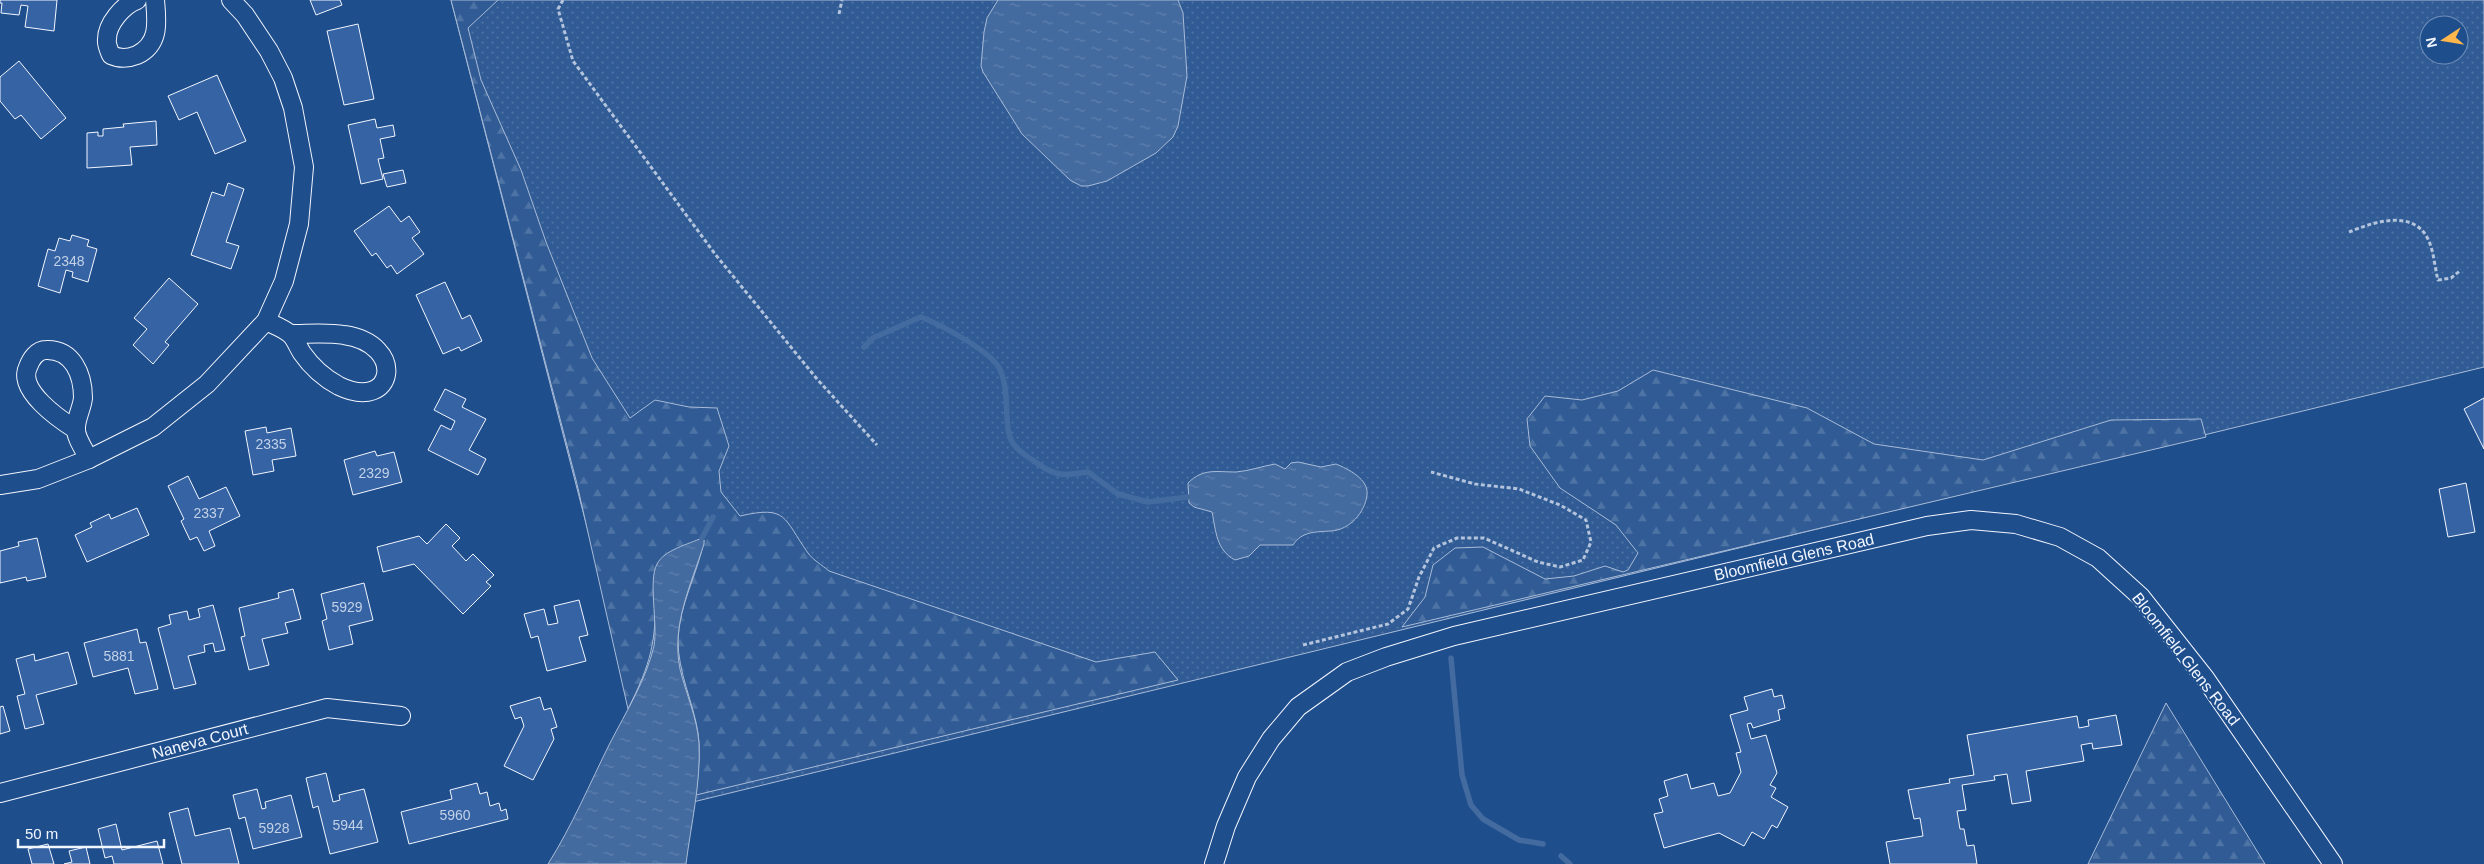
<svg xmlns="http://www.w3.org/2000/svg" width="2484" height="864" viewBox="0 0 2484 864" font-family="Arial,sans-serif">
<defs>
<pattern id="grass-dots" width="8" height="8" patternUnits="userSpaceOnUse" patternTransform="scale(1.25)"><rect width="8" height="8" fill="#305b95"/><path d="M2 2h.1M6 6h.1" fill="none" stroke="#4e73a5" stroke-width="1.8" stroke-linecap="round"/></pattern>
<pattern id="forest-firs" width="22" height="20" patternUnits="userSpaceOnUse" patternTransform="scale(1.25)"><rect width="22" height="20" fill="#305b95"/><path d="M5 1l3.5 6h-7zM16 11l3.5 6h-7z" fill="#4e73a5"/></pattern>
<pattern id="water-ripples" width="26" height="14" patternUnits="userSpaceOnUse" patternTransform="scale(1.25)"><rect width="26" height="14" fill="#446ba0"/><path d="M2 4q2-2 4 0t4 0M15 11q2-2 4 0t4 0" fill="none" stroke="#5f81ae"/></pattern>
</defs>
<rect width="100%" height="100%" fill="#1f4e8c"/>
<path fill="url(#grass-dots)" stroke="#a8bbd7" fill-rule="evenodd" d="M451,0H2484V367L660,810ZM2429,25H2459V55H2429Z"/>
<g fill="url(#forest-firs)" stroke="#a8bbd7">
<path d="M451,0H498L468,28L481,80L521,170L546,242L592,358L630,418L655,400L689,407L717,408L729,446L719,471L721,492L740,516C788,505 783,518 808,553C813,560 822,565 829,571L1096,662L1155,652L1178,680L696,795C698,774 701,753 698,733C693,701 678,673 678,640C679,604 698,574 704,540L654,590C658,640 650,665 628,709L577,484Z"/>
<path d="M1653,370L1807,408L1874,444L1983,460L2111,420L2201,419L2206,437L1402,627L1425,597L1433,565L1455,548L1483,547L1545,579L1574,576L1605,566L1623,572L1628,570L1638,553L1616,525L1560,488L1530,446L1527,419L1545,396L1582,400L1618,391Z"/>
<path d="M2166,703L2265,864H2088Z"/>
</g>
<g fill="url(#water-ripples)" stroke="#a8bbd7">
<path d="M998,0H1178L1183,13L1187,76L1178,126L1173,137L1156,153L1107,181L1088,186H1081L1070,180L1022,134L983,72L981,66L984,32L987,18Z"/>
<path d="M1298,462L1321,467L1336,464C1348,469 1369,479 1367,495C1365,512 1350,530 1331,531C1316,532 1302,531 1293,545H1260L1249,556L1235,560C1216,550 1216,531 1212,512L1194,507L1189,503L1188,483C1203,468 1216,472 1236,472C1249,471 1263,466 1275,464L1285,469L1291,463Z"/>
<path d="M702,538L704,540V544C691,585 671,625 680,669C686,694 697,717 699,743C701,783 691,824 686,864H548C572,826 590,783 610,743C626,712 646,680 654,646C658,623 648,581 657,564C664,550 689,544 702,538Z"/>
</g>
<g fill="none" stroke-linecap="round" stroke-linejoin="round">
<g stroke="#446ba0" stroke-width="5.5">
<path d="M864,347L873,338L921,317C941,325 985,348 998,366C1013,390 1000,432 1016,447C1021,453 1028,457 1034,461C1055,477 1063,476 1088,472L1118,494L1148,502L1188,497"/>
<path d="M702,538L713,517"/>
<path d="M1451,658L1462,775L1471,805L1483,819L1519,840L1543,844"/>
<path d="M1561,856L1570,864"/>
</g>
</g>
<g fill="#3563a3" stroke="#f2f6ff">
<path d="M0,0H57L54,31L25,27L28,6L21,5L19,15L1,13L2,3H0Z"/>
<path d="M310,0H340L342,5L316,15Z"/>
<path d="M358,24L374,99L344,105L327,31Z"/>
<path d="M19,61L66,118L41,139L21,115L15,119L0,101V77Z"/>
<path d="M217,75L246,141L215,154L197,112L179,120L168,96Z"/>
<path d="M375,119L377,128L393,125L395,136L380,139L384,158L378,159L383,179L361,184L348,125Z"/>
<path d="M156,121L157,145L130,147L132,165L87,168V133L98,132V136H103V129L124,127L123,124Z"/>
<path d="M403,170L406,183L387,187L383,174Z"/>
<path d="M228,183L244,189L226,242L239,246L231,269L191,255L212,192L224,196Z"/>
<path d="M389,206L401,222L409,216L420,232L412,238L424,254L397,274L391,265L387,268L376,253L372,256L354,231Z"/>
<path d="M72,235L89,240L87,246L97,249L88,282L72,277L73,272L66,270L60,293L38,286L48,249L55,251L59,238L70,241Z"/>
<path d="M169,278L198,304L165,342L169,345L153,364L133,345L147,329L134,318Z"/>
<path d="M445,282L462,319L470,315L482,341L461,351L459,347L443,354L416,295Z"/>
<path d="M445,389L466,399L462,407L486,419L469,450L486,459L478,475L428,450L441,425L451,430L455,421L434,410Z"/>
<path d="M2484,398V449L2464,409Z"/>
<path d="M266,427L267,433L291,428L296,456L272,460L274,471L253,475L245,431Z"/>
<path d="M375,451L377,456L394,452L402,482L353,495L344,460Z"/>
<path d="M188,476L199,499L226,487L240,516L209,531L215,546L204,551L197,537L190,540L181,521L184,519L168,486Z"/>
<path d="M2466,483L2475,532L2448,537L2439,489Z"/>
<path d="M137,508L149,535L87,562L75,535L92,527L90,523L109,514L111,519Z"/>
<path d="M446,524L460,538L452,546L466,561L473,554L494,575L486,582L491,586L463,614L414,564L383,572L377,547L419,536L427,544Z"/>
<path d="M37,538L46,577L27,581L26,577L0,583V551L19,546L18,542Z"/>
<path d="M364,583L373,620L349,626L353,644L329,650L322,621L327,619L321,594Z"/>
<path d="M293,589L301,619L285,623L288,633L262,639L269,665L249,670L241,637L245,636L239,608L279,598L278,593Z"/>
<path d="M579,600L588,635L579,637L586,661L547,671L538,636L531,638L524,614L544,609L548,625L558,623L554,606Z"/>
<path d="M213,605L225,650L215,652L213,643L204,645L205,652L188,656L196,684L174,689L158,628L171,624L169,615L187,611L189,620L200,617L198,609Z"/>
<path d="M137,629L140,643L146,642L158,689L135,694L128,668L93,677L84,643Z"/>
<path d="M68,652L77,684L36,695L44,724L25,729L17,696L25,694L16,659L34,654L35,661Z"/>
<path d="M1772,689L1774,697L1782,695L1785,708L1778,710L1780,720L1753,728L1751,723L1747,724L1751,739L1766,735L1777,773L1770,785L1776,788L1771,797L1788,807L1777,828L1772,825L1764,839L1752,832L1744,846L1719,833L1664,848L1654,814L1663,812L1659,799L1668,796L1664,781L1687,774L1691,789L1714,783L1718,796L1730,793L1741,772L1736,753L1741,752L1730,715L1748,710L1744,697Z"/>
<path d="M540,697L544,710L551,708L557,727L551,729L554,739L533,780L504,766L524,726L521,717L515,719L510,706Z"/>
<path d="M3,706L10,731L0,734V707Z"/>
<path d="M2116,715L2122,745L2093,749L2092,743L2081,745L2084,761L2026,771L2031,801L2012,804L2007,774L1994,776L1995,780L1962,785L1966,810L1957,811L1960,829H1964L1967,846L1974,845L1977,864H1890L1886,842L1923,836L1920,818L1914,819L1908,790L1950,783L1949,779L1974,775L1967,735L2077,716L2079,728L2089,726L2088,720Z"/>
<path d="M326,773L333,802L340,800L339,795L364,789L378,842L330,854L318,806L313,808L306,778Z"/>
<path d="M477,783L480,794L487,792L490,806L499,803L501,811L506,809L508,819L409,844L401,812L452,799L450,790Z"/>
<path d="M257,789L262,809L266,808L265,802L291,795L302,837L253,849L245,817L239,819L233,795Z"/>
<path d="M188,808L195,836L230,828L239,864H182L169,813Z"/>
<path d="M116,824L122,850L157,841L163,864H114L112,856L105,858L98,829Z"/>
<path d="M48,844L54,864H32L28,849Z"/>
<path d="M86,847L90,864H64L72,862L69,851Z"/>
</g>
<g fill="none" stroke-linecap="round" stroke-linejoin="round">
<g stroke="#f2f6ff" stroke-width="20">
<g id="street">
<path d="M137,0C123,5 107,24 107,39C106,44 109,50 111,55C120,59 127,59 137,55C160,44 157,22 155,0"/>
<path d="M266,321C274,325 283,328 290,334C295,338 298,347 302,353C311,366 324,378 339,386C395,413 407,344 344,335C327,332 308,334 290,334"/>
<path d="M75,429C59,419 17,390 28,367C31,359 37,350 46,350C73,349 83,375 83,398C82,408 76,418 76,428C75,437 85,451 89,459"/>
<path d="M0,485L38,479L89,459L153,427L207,384L266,321L284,281L299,224L304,167L293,108L283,78L269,51L245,15L231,0"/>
<path d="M0,793L327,708L401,716"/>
<path d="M1214,864L1226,826L1247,777L1271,739L1298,707L1347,672L1386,657L1454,636L1927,526L1971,520L2016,524L2060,537L2098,558L2141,597L2205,678L2333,864"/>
</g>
</g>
<g stroke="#b3c4dc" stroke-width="3" stroke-dasharray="4 2.5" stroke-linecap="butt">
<path d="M563,0L558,9L573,61L715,254L817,379L877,445"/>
<path d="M839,14L842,0"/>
<path d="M2349,232C2371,223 2408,210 2425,234C2434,247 2434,265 2438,280L2451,278L2461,270"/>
<path d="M1303,645L1388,624L1408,609L1419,577L1434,548L1457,538H1484L1538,562L1560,567L1583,560L1591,542L1586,520L1560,505L1519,489L1475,484L1431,472"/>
</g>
<use href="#street" stroke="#1f4e8c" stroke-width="18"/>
</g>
<g text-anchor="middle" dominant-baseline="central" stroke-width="4" stroke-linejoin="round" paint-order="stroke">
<g font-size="14" fill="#c3d1e8">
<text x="69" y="261">2348</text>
<text x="271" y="444">2335</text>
<text x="374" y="473">2329</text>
<text x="209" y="513">2337</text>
<text x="347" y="607">5929</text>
<text x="119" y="656">5881</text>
<text x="455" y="815">5960</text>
<text x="348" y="825">5944</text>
<text x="274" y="828">5928</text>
</g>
<g font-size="16" fill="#f2f6ff" stroke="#1f4e8c">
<text transform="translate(1794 557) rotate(-13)">Bloomfield Glens Road</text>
<text transform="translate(2186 659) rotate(52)">Bloomfield Glens Road</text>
<text transform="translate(200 741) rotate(-15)">Naneva Court</text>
</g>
</g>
<g transform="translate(2444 40) rotate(258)"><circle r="24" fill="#1f4e8c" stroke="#7391ba"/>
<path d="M0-4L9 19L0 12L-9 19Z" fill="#ffb74d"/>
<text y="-8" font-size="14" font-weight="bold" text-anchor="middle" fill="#f2f6ff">N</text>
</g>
<path d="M18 839v8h146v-8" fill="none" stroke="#f2f6ff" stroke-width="2.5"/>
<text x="25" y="839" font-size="15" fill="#f2f6ff" stroke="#1f4e8c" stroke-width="4" paint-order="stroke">50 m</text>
</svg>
